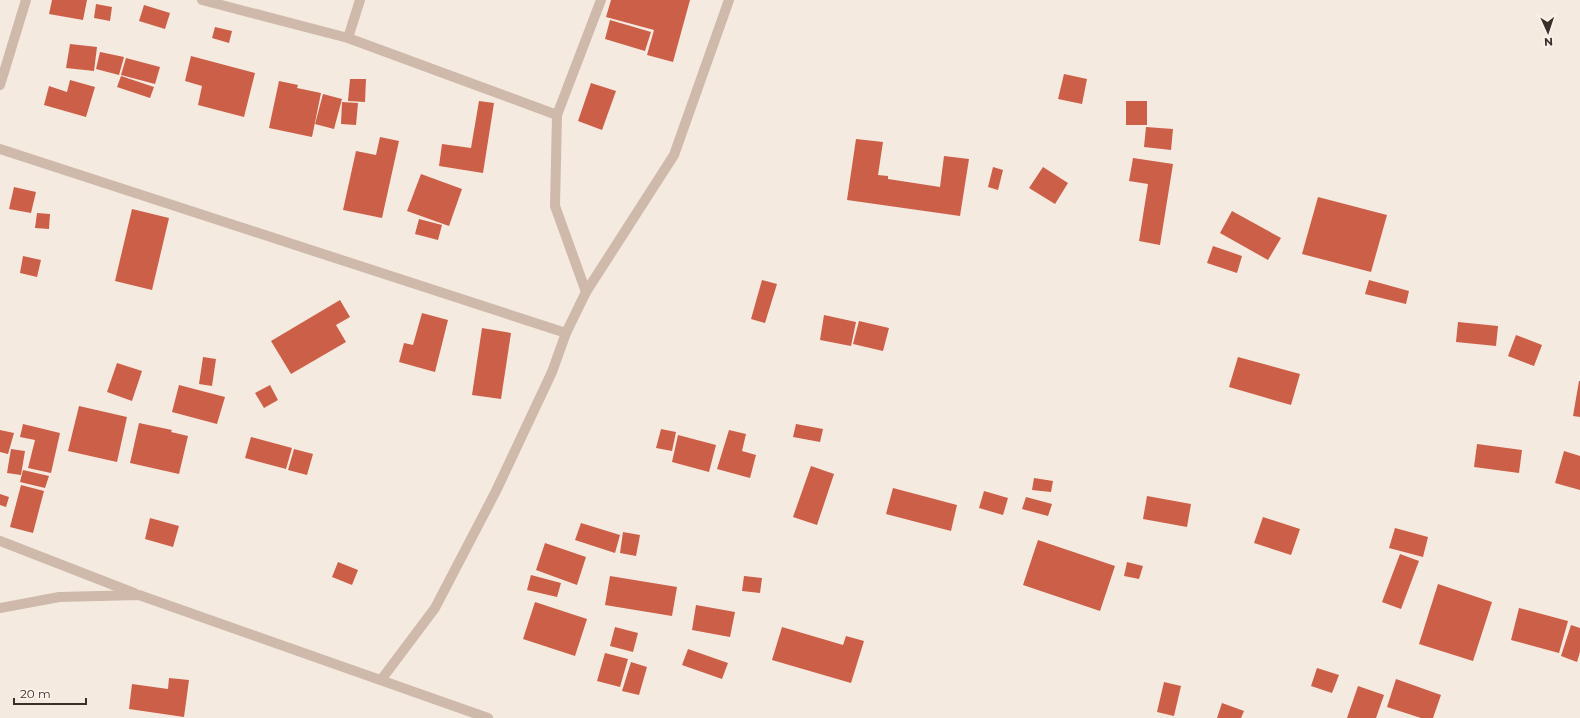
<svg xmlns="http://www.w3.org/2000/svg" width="1580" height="718" viewBox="0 0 1580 718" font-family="Montserrat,sans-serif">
<rect width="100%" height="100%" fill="#f5eae0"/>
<g fill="#cc5f47">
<path d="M52,0H87L83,20L49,14Z"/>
<path d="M611,0H690L673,62L647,55L654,30L606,17Z"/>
<path d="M96,4L112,7L110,21L94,18Z"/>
<path d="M144,5L170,13L165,29L139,21Z"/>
<path d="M610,20L651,32L645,51L605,39Z"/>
<path d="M215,27L232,31L229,43L212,38Z"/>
<path d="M70,44L97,47L94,71L66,68Z"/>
<path d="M100,52L124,57L119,75L96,69Z"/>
<path d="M191,56L255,73L244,117L198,105L202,86L185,81Z"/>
<path d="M126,58L160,67L155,84L121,75Z"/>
<path d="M1064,74L1087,79L1082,104L1058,99Z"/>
<path d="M121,76L154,87L150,98L117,87Z"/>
<path d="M350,79H366L365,102L348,101Z"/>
<path d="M70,80L95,87L86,117L44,105L49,86L67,92Z"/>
<path d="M279,81L298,85L297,88L321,93L312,137L269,128Z"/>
<path d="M591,83L616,91L602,130L578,121Z"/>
<path d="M323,94L342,99L334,129L315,124Z"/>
<path d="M479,101L494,103L483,173L439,166L442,144L471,148Z"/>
<rect x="1126" y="101" width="21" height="24"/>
<path d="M342,102L358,103L356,125L341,124Z"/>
<path d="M1146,127L1173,129L1171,150L1144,147Z"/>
<path d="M380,137L399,141L382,218L343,210L356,151L376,155Z"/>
<path d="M856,139L883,142L878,175L888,176V179L940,187L944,156L969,159L960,216L847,200Z"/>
<path d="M1133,158L1173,164L1160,245L1139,241L1148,184L1129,181Z"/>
<path d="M993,167L1003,170L998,190L988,187Z"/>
<path d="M1043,167L1068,183L1055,204L1029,188Z"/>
<path d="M421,174L462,189L449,226L407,211Z"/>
<path d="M14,187L36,192L31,213L9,209Z"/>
<path d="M1318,197L1387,215L1371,272L1302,254Z"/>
<path d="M132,209L169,218L152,290L115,281Z"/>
<path d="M1232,211L1281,238L1268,260L1220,233Z"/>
<path d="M37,213L50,214L49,229L35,228Z"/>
<path d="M419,219L442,225L438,240L415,234Z"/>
<path d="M1213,246L1242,256L1237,273L1207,263Z"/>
<path d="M23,256L41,260L37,277L20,273Z"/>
<path d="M762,280L777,284L765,323L751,319Z"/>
<path d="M1369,280L1409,291L1406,304L1365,294Z"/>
<path d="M340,300L350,317L336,325L346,342L291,374L271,341Z"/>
<path d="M422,313L448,320L435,372L399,362L404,343L413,345Z"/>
<path d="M824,315L856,322L851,346L820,340Z"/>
<path d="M859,321L889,328L883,351L853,344Z"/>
<path d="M1458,322L1498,326L1496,346L1456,342Z"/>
<path d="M482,328L511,333L501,399L472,395Z"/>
<path d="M1516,335L1542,345L1534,366L1508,356Z"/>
<path d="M203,357L216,359L212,386L199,384Z"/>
<path d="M1238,357L1300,374L1291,405L1229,387Z"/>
<path d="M117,363L142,371L132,401L107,392Z"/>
<path d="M1579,381H1580V417L1573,416Z"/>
<path d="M179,385L225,397L217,424L172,412Z"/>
<path d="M270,385L278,400L264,408L255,393Z"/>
<path d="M79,406L127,417L117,462L68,451Z"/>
<path d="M139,423L172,430L171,432L188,436L179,474L130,463Z"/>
<path d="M23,424L60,433L51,473L28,468L35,440L20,437Z"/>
<path d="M796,424L823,429L820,442L793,437Z"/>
<path d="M661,429L676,432L672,451L656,448Z"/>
<path d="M0,430L14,433L8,454L0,452Z"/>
<path d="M729,430L746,434L742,451L756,455L750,478L717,469Z"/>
<path d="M678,435L716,445L709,472L672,462Z"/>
<path d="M251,437L292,448L286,469L245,458Z"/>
<path d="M1477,444L1522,450L1519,473L1474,467Z"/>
<path d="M11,449L25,451L21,475L7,473Z"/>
<path d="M294,449L313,454L307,475L288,470Z"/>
<path d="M1564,451L1580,456V490L1555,483Z"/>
<path d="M811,466L834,474L817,525L793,517Z"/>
<path d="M23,470L49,476L45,488L20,482Z"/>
<path d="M1034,478L1053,481L1051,492L1032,490Z"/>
<path d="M21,485L44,491L33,533L10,527Z"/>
<path d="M893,488L957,505L951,531L886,514Z"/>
<path d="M984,491L1008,498L1003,515L979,508Z"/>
<path d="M0,494L9,497L6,507L0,505Z"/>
<path d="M1147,496L1191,504L1187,527L1143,519Z"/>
<path d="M1026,497L1052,504L1048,516L1022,509Z"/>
<path d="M1263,517L1300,529L1291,555L1254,543Z"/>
<path d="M150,518L179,526L173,547L145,539Z"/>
<path d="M581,523L620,535L615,553L575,540Z"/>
<path d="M1395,528L1428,537L1423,557L1389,548Z"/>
<path d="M623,532L640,535L636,556L620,553Z"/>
<path d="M1038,540L1115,566L1100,611L1023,585Z"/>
<path d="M545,543L586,557L577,585L536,570Z"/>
<path d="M1400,554L1419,561L1401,609L1382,602Z"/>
<path d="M338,562L358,570L352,585L332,577Z"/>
<path d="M1127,562L1143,566L1139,579L1124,576Z"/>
<path d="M531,575L561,583L557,597L527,590Z"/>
<path d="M610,576L677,587L672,616L605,605Z"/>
<path d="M744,576L762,578L760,593L742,591Z"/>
<path d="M1438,584L1492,602L1473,661L1419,644Z"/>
<path d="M535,602L587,619L575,656L523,639Z"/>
<path d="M696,605L735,612L730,637L692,630Z"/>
<path d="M1519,608L1568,621L1559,653L1511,640Z"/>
<path d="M1571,625L1580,628V652L1577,662L1561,656Z"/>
<path d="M615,627L638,633L633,652L610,646Z"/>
<path d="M782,627L843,645L846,636L864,641L851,683L772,660Z"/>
<path d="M688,649L728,663L722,679L682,665Z"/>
<path d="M605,653L628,659L620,687L597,681Z"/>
<path d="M631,662L647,667L639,695L622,691Z"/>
<path d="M1317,668L1339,675L1332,693L1311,686Z"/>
<path d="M169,678L189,680L184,717L129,709L132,684L168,689Z"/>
<path d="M1396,679L1441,695L1433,718H1421L1387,707Z"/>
<path d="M1164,682L1181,686L1174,716L1157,712Z"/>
<path d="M1358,686L1384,695L1376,718H1347Z"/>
<path d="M1222,703L1244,711L1241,718H1217Z"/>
</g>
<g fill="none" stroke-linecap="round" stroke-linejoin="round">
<g stroke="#ceb9ab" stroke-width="10">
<path d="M202,0L348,38L557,115"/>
<path d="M348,38L360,0"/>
<path d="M0,85L26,0"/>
<path d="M0,149L566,333L552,372L496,491L435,608L381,680"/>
<path d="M586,292L555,206L557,115L601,0"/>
<path d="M566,333L586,292L674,155L729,0"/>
<path d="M0,541L134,593"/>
<path d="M0,608L59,597L139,595L488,718"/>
</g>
</g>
<g transform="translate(1548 32) rotate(177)" stroke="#fbf4ed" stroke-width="3" paint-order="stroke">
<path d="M0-3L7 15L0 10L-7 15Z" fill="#3b2f2a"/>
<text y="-6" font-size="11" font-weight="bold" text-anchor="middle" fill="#3b2f2a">N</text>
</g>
<path d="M14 698v6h72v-6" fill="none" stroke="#3b2f2a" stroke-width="2"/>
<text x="20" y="698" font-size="12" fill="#3b2f2a" stroke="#fbf4ed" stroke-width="3" paint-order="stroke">20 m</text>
</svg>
